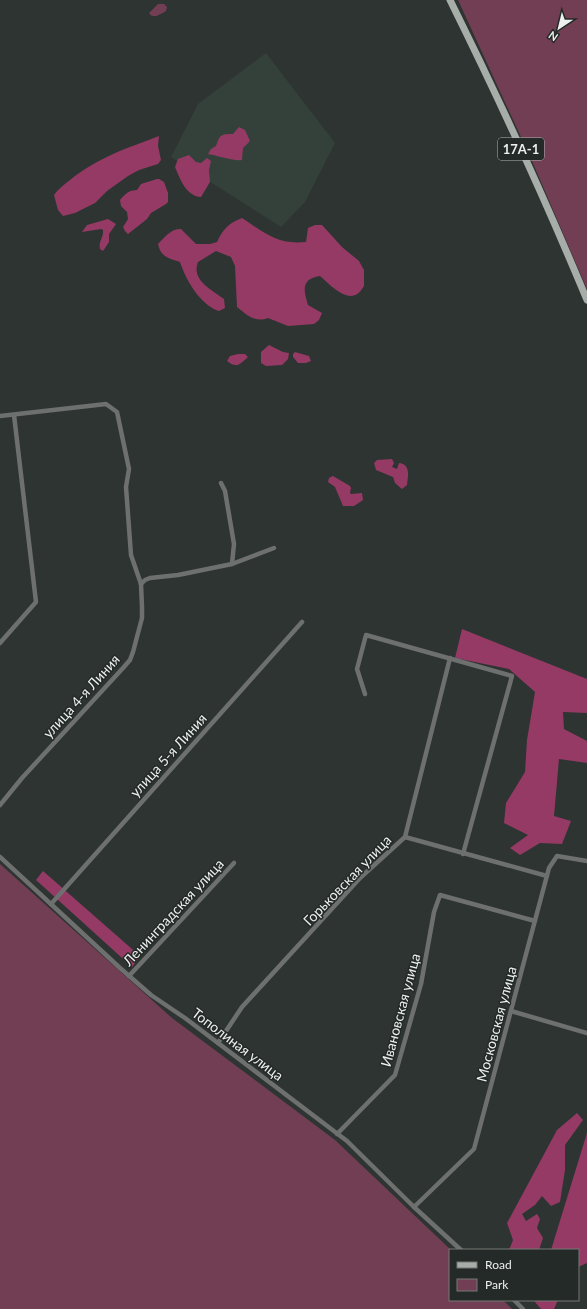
<svg xmlns="http://www.w3.org/2000/svg" width="587" height="1309" viewBox="0 0 587 1309" font-family="Lato,sans-serif">
<rect width="100%" height="100%" fill="#2e3431"/>
<path fill="#34403a" d="M266,53L335,143L305,202L281,227L171,157L198,104Z"/>
<g fill="#723e54">
<path d="M458,0H587V289L532,161Z"/>
<path d="M158,4H164L167,7L166,11C161,14 153,20 149,13Z"/>
<path d="M0,864L172,1018L335,1140L451,1250L450,1300H503L512,1309H0Z"/>
</g>
<g fill="#943a65">
<path d="M239,127L245,130L250,141L243,148L242,160C237,162 215,155 208,154L211,149L216,146C220,135 220,134 233,134Z"/>
<path d="M159,136L158,146L161,160L158,164L139,170L128,176L107,191L95,203L75,213L63,216L58,210L54,195C58,189 64,185 70,180C99,157 125,149 159,136Z"/>
<path d="M189,155L196,162L201,163L207,158L211,161L209,170L210,182L201,197C186,196 180,179 175,167L178,159Z"/>
<path d="M157,179H159L164,182L168,193V202L166,204L151,213L147,219L128,234L125,231L123,227L128,219L127,212L121,206L120,200C125,194 129,190 137,190L141,184Z"/>
<path d="M242,218C265,233 277,245 306,242L308,228L315,225H322L342,247L359,261L364,270V286C362,289 359,294 355,295C344,300 328,283 320,276C300,279 304,291 308,305L322,313L319,320L314,324L288,326L268,318C255,323 247,315 237,307L235,266L231,257L216,251L198,262C191,280 211,289 224,299L225,308L219,311C200,305 186,280 180,262C168,258 161,257 158,244C165,237 170,229 181,229L196,244H210L217,242C223,229 229,223 242,218Z"/>
<path d="M108,219L116,224L109,234V242L103,251L100,249C98,242 104,237 103,230L101,229L82,232L87,225Z"/>
<path d="M269,345L283,352L289,353L288,359L282,365L266,366L261,363V352Z"/>
<path d="M295,352L309,356L311,361L306,363H298L293,357V354Z"/>
<path d="M238,354H245L248,357C240,364 237,369 227,361L230,356Z"/>
<path d="M392,459L394,463L392,467L397,469L399,463C411,464 408,477 407,485L402,489L395,483L393,477L376,470L374,463L377,460Z"/>
<path d="M333,476L350,486L351,488L350,493L351,494L362,493L363,500L354,506H343L335,487L328,482L329,478Z"/>
<path d="M462,629L587,679V713L563,712L564,729L587,741V763L559,759L554,816L571,821L562,844L540,843L520,855L510,848L528,835L504,823L506,803L525,772L527,740L535,692L509,669L455,658Z"/>
<path d="M43,871L140,956L132,967L36,880Z"/>
<path d="M577,1113L583,1120L565,1145V1170L560,1202L551,1206L542,1196L535,1205L522,1214L526,1221L537,1214L540,1219L537,1228L543,1238L539,1250H509L513,1240L507,1223L557,1130Z"/>
<path d="M587,1133V1263L578,1267V1250H551Z"/>
<path d="M536,1300H558L554,1309H541L535,1302Z"/>
</g>
<g fill="none" stroke-linecap="round" stroke-linejoin="round">
<g stroke="#6d706e" stroke-width="4.5">
<path d="M0,416L106,404L117,412L129,469L126,487L131,555L141,584L142,607V618L133,652L130,660L123,668L22,778L0,805"/>
<path d="M221,483L225,491L234,544L232,564"/>
<path d="M141,584L145,580L150,578L178,575L232,564L274,548"/>
<path d="M0,643L36,602L14,415"/>
<path d="M365,694L357,669L366,635L512,676L463,854"/>
<path d="M405,837L547,876"/>
<path d="M0,857L120,968L151,995L185,1018L347,1141L414,1207L461,1250"/>
<path d="M51,904L302,622"/>
<path d="M129,976L234,863"/>
<path d="M511,1011L587,1033"/>
<path d="M218,1043L242,1007L360,878L405,837L450,658"/>
<path d="M337,1134L395,1075L421,984L434,912L440,895L535,921"/>
<path d="M414,1207L474,1149L549,868L557,856L587,861"/>
<path d="M514,1300L523,1309"/>
</g>
<path stroke="#a7ada9" stroke-width="7" d="M450,0C499,99 545,199 587,300"/>
</g>
<g text-anchor="middle" dominant-baseline="central" stroke-width="3" stroke-linejoin="round" paint-order="stroke">
<rect fill="#242a27" stroke="#b0b5b2" stroke-width="1" x="498" y="138" width="46" height="22" rx="3"/>
<g font-size="13" font-weight="bold" fill="#ecf0ee">
<text x="521" y="149">17А-1</text>
</g>
<g font-size="14" fill="#ecf0ee" stroke="#242a27">
<text transform="translate(81 696) rotate(-48)">улица 4-я Линия</text>
<text transform="translate(168 755) rotate(-48)">улица 5-я Линия</text>
<text transform="translate(347 880) rotate(-46)">Горьковская улица</text>
<text transform="translate(173 912) rotate(-47)">Ленинградская улица</text>
<text transform="translate(400 1010) rotate(-75)">Ивановская улица</text>
<text transform="translate(496 1024) rotate(-75)">Московская улица</text>
<text transform="translate(238 1044) rotate(37)">Тополиная улица</text>
</g>
</g>
<rect x="449" y="1249" width="130" height="52" fill="#242a27" stroke="#747977"/>
<rect x="457" y="1262" width="20" height="6" fill="#a7ada9" stroke="#747977"/>
<text x="485" y="1269" font-size="12" fill="#ecf0ee">Road</text>
<rect x="457" y="1279" width="20" height="12" fill="#723e54" stroke="#747977"/>
<text x="485" y="1289" font-size="12" fill="#ecf0ee">Park</text>
<g transform="translate(559 28) rotate(215)" stroke="#242a27" stroke-width="3" paint-order="stroke">
<path d="M0-3L7 15L0 10L-7 15Z" fill="#ecf0ee"/>
<text y="-6" font-size="11" font-weight="bold" text-anchor="middle" fill="#ecf0ee">N</text>
</g>
</svg>
